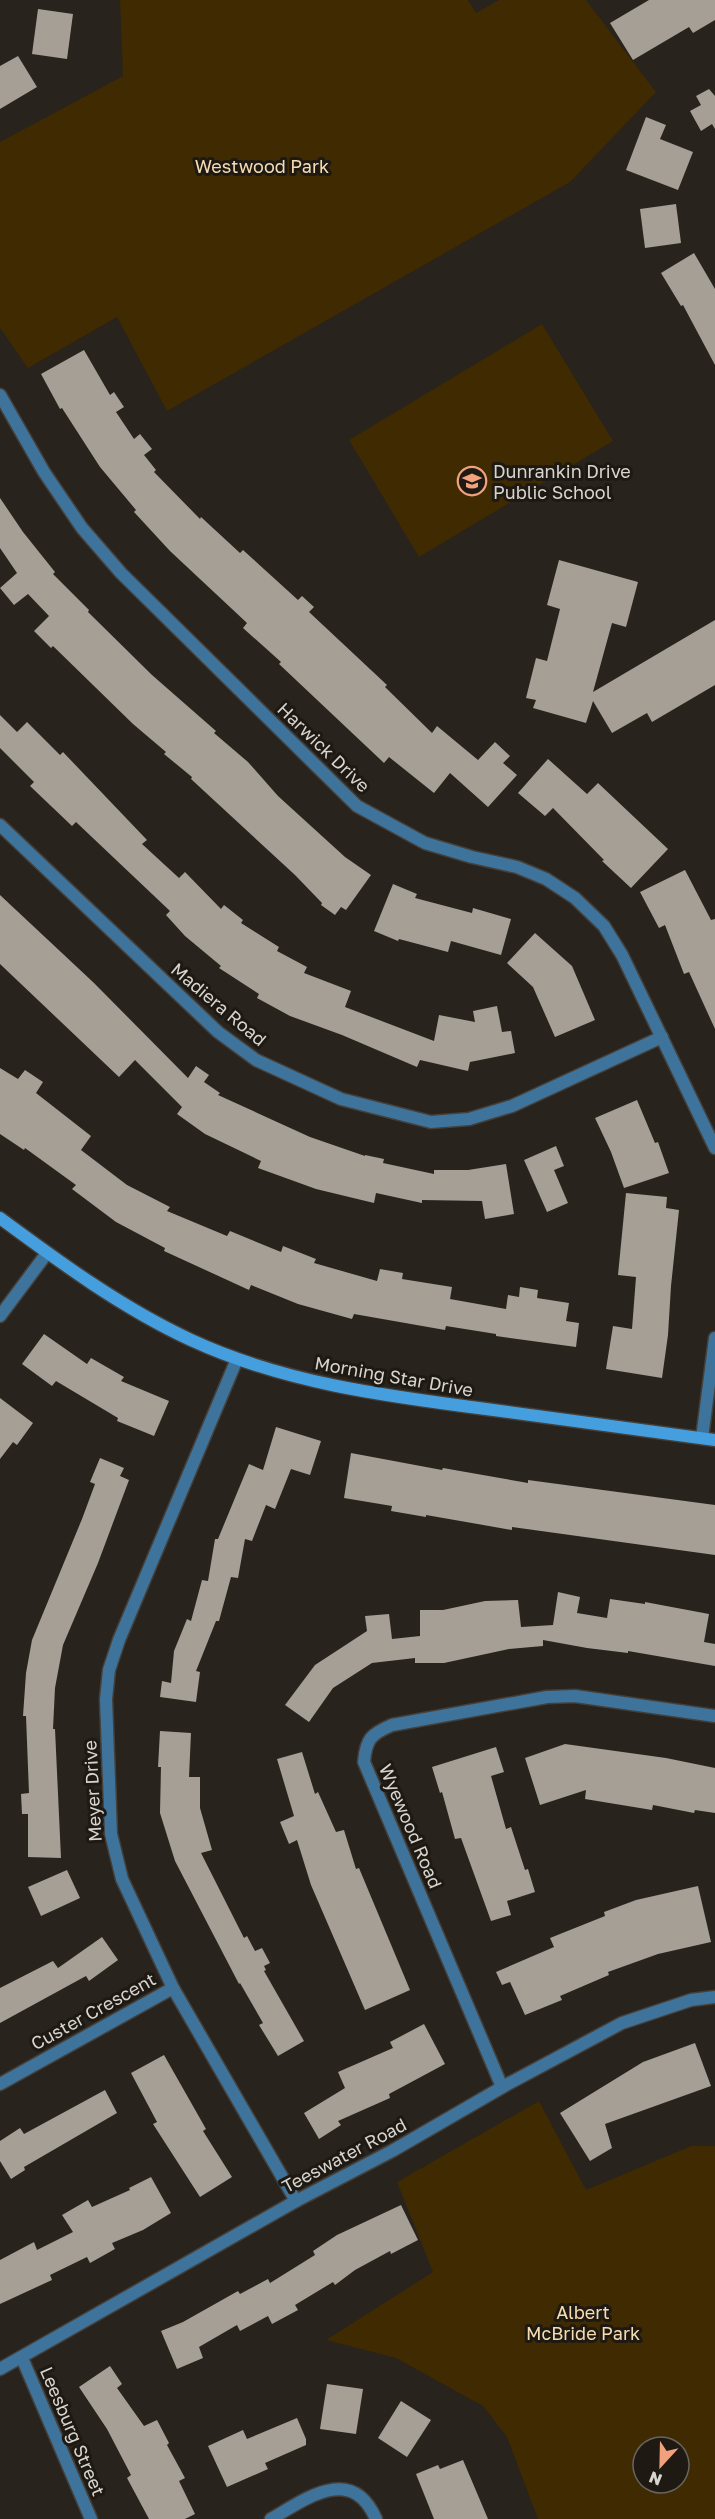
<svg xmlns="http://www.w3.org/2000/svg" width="715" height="2519" viewBox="0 0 715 2519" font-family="'Golos Text',sans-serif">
<rect width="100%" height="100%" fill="#28231c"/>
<g fill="#3f2a02" fill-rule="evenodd">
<path d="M120,0H468L476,13L499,0H586L656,92L570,182L167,411L117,317L28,368L0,328V142L123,76Z"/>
<path d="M542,324L613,441L419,557L349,440Z"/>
<path d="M539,2101L586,2190L691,2146H715V2519H538L507,2437L483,2406L396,2358L326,2340L433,2272L397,2182ZM643,2447H679V2483H643Z"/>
</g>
<g fill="#a59f96">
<path d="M649,0H715V20L693,33L689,27L633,60L610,23Z"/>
<path d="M38,9L73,14L67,59L32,54Z"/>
<path d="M18,56L37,87L0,109V66Z"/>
<path d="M709,89L715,96V129L712,124L701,131L690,111L701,105L696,96Z"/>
<path d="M646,117L666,125L660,139L693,152L678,190L626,170Z"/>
<path d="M676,204L681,243L645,248L640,209Z"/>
<path d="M694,253L715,289V365L683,305L681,306L661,273Z"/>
<path d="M84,350L110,395L114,392L124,407L116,412L134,439L140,434L152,449L144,455L156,470L154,472L200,519L201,517L240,553L243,550L298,600L302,596L314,607L309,612L387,685L385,687L432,733L437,726L478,760L495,742L510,756L503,763L517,775L488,807L450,773L434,793L389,757L384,763L279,664L281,662L243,628L247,623L170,551L134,512L136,510L100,467L62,408L60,409L41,374Z"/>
<path d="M0,498L23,532L55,572L53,574L89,610L88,612L152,675L216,731L214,733L248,762L278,796L345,857L371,875L346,910L341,907L335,915L321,905L322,903L295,875L191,779L192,777L164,754L166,752L133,724L53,646L51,648L34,631L49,616L28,594L14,605L0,588L17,573L0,548Z"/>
<path d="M559,560L638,582L626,627L612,623L593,692L715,620V685L652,722L647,713L612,733L593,701L586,723L533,708L536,700L526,698L536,658L547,661L560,609L547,605Z"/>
<path d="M0,715L17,732L27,722L60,755L63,752L147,840L142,844L179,878L185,872L221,909L224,905L243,920L241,923L279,947L277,951L307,967L304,973L351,991L345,1007L434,1041L439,1015L475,1022L473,1011L497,1006L502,1032L511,1031L515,1053L470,1062L468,1071L420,1060L417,1067L342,1035L290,1016L257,998L259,994L219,968L221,966L185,936L166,915L170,911L76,822L72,826L30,786L34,782L0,748Z"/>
<path d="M548,759L587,794L598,783L668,849L631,888L602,861L604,860L553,808L545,816L518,793Z"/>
<path d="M685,870L711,920L715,919V1029L689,972L684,974L665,925L659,928L640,892Z"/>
<path d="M393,884L417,894L415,898L472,913L473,908L511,919L501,955L451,941L448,952L399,939L398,941L374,931Z"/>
<path d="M0,895L94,983L188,1078L196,1066L209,1075L204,1082L220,1093L218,1095L310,1137L365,1156V1155L384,1159L383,1163L434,1174V1170H468L506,1164L514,1214L485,1219L482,1201L422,1200V1203L376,1193L374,1203L316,1189L258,1168L261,1161L205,1134L177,1114L182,1107L135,1060L119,1077L0,964Z"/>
<path d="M535,933L572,966L595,1020L555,1037L533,987L507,963Z"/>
<path d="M0,1068L18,1079L25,1070L43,1082L36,1093L91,1136L81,1150L127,1185L170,1207L167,1211L227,1236L230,1231L281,1252L283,1246L316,1259L314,1263L377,1281L380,1269L403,1273L402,1279L452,1287L450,1299L506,1309L508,1295L519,1297L520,1287L538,1290L537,1298L569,1303L566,1321L579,1323L576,1347L496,1336V1334L446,1326L445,1330L354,1314L352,1319L298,1304L251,1285L249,1290L164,1251L165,1248L116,1222L72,1189L76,1185L25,1148L24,1150L0,1134Z"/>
<path d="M637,1100L655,1143L658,1142L669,1173L624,1188L611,1152L595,1118Z"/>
<path d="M556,1146L564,1166L554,1170L568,1203L547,1212L524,1160Z"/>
<path d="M626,1193L667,1197L666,1208L679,1210L671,1286L668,1335L662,1378L606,1369L613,1326L632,1329L636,1277L618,1275Z"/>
<path d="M44,1334L87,1364L91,1358L124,1377L121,1381L169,1401L154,1436L117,1421L118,1418L56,1381L52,1386L22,1364Z"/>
<path d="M0,1398L33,1423L17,1445L13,1442L0,1459Z"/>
<path d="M276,1427L321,1441L310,1475L291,1469L275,1509L266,1505L252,1541L245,1539L238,1578L231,1577L219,1621H216L196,1671L200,1672L196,1702L160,1697L162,1681L171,1683L174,1651L187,1619L191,1621L202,1580L208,1581L215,1539H218L249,1464L263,1470Z"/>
<path d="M351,1453L442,1470L443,1468L528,1483V1480L715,1505V1555L512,1527V1530L426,1515V1517L391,1511L392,1506L344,1498Z"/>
<path d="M100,1458L124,1468L120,1476L129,1480L98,1563L63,1645L55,1688L53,1729H55L61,1858L28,1857V1814H22L21,1794L29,1793L26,1716H23L26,1673L32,1640L82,1519L95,1484L90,1482Z"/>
<path d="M558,1592L580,1597L577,1613L607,1618L610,1599L645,1604V1602L709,1614L704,1642L715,1644V1666L628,1651V1653L587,1648L543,1640V1646L509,1649L444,1663H415V1658L372,1663L333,1688L309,1722L285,1705L315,1665L367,1631L365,1616L389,1614L392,1639L420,1636V1610H443L485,1601L518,1600L521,1627L553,1625Z"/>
<path d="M160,1731L191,1733L189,1777H200V1808L212,1850L201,1853L244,1938L247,1936L255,1951L262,1948L270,1963L264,1966L266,1970L264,1971L304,2041L278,2056L259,2025L263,2023L240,1983L239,1984L175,1861L160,1813L161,1767H158Z"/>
<path d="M565,1744L666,1758L715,1768V1813L695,1810L694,1813L653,1805L652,1810L585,1799L586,1790L540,1805L525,1758Z"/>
<path d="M496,1747L504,1772L491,1776L506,1829L511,1827L525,1870L528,1869L535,1892L507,1901L511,1915L491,1921L461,1838L455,1839L442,1792L440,1793L432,1767Z"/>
<path d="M302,1752L315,1794L318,1792L336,1832L344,1830L356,1869L359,1868L410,1990L365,2010L311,1885L297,1840L289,1844L280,1822L294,1816L277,1759Z"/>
<path d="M67,1870L80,1898L41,1916L28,1887Z"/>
<path d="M698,1886L711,1942L658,1954L608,1972L609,1975L560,1996L562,2000L525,2015L510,1982L502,1985L496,1972L554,1947L550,1938L605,1916L604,1912L636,1900Z"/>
<path d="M102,1937L118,1960L89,1981L86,1976L0,2023V1988L53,1961L58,1968Z"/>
<path d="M424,2024L445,2064L389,2094L390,2098L338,2121L341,2125L319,2139L304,2113L345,2088L338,2072L393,2048L390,2042Z"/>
<path d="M695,2043L711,2086L605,2124L612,2148L590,2161L560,2113L643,2062Z"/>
<path d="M164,2055L206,2129L203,2131L232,2177L200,2197L153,2124L157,2122L131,2073Z"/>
<path d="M105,2090L117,2113L24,2167L25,2170L11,2179L0,2161V2141L20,2128L24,2134Z"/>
<path d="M151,2177L171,2213L143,2230L112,2243L115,2249L90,2263L87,2257L50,2275L52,2280L0,2304V2260L34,2242L37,2250L73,2232L62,2215L88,2200L92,2207L130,2190L129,2188Z"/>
<path d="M401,2205L418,2240L391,2254L390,2251L355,2270L335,2285L333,2282L295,2305L298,2310L272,2324L268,2316L240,2331L237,2325L199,2347L203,2358L177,2369L161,2331L183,2322L238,2291L240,2294L268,2279L270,2283L315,2255L313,2251L337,2235Z"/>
<path d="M110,2366L122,2384L117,2388L144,2426L157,2420L169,2443L167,2445L185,2478L179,2481L195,2514L185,2519H149L127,2478L131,2475L107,2429L79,2387Z"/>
<path d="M327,2384L363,2389L356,2434L320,2429Z"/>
<path d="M401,2401L431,2420L407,2457L378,2438Z"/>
<path d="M297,2418L306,2439V2445L265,2463L268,2469L227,2487L208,2446L243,2430L247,2439Z"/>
<path d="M463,2460L488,2519H434L416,2474L438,2465L440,2469Z"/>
</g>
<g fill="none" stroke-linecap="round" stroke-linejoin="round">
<g stroke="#443f39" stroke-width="15">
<g id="street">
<path d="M0,395L44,472L82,528L121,573L357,806L425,843L472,857L517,867L546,879L575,898L604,926L622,955L715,1148"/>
<path d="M0,825L218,1032L256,1060L341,1099L431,1122L469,1119L512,1106L662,1037"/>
<path d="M0,1316L47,1253"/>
<path d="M237,1359L119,1640L109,1670L106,1699L111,1834L122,1879L173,1988L296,2201"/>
<path d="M702,1438L715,1338"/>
<path d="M0,2084L173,1988"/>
<path d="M502,2087L364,1762C366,1739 371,1734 392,1725L547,1697L575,1696L715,1716"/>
<path d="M22,2358L91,2519"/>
<path d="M0,2369L296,2201L392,2151L506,2085L622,2023L691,2000L715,1997"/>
<path d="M271,2519C307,2498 352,2464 376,2519"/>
</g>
</g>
<g stroke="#443f39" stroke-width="15">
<path id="secondary" d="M0,1218C61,1263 122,1308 191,1340C284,1383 385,1396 486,1409C562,1419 638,1430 715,1440"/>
</g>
<use href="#street" stroke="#3e739b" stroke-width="12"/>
<use href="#secondary" stroke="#459fdf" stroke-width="12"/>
</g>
<defs>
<g id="school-ring" transform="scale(1.5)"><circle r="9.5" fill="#1e1a13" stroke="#f1a17c" stroke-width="1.5"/><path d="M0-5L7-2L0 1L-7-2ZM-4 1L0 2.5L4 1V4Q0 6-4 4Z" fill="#f1a17c"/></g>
</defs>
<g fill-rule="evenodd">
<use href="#school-ring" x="472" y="481"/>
</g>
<g text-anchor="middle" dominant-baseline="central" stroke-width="6" stroke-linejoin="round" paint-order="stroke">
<g font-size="18" fill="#f8dcb1" stroke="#1e1a13">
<text x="262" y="166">Westwood Park</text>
<text x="583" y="2312">Albert<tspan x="583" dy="21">McBride Park</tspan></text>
</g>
<g font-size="18" fill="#d8d5d0" stroke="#1e1a13" text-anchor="start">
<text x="493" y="471">Dunrankin Drive<tspan x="493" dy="21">Public School</tspan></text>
</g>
<g font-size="18" fill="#d8d5d0" stroke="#1e1a13">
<text transform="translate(324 747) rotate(44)">Harwick Drive</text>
<text transform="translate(219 1004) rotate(40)">Madiera Road</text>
<text transform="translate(394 1376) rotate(10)">Morning Star Drive</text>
<text transform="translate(92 1791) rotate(-93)">Meyer Drive</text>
<text transform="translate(411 1826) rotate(67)">Wyewood Road</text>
<text transform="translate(93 2011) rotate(-29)">Custer Crescent</text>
<text transform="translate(344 2155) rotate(-28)">Teeswater Road</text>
<text transform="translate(73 2431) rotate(67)">Leesburg Street</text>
</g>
</g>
<g transform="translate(661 2465) rotate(202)"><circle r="28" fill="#1e1a13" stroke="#68655f" stroke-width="1.5"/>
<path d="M0-4.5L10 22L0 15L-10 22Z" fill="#f1a17c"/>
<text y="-9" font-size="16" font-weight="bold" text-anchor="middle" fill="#d8d5d0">N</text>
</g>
</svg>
